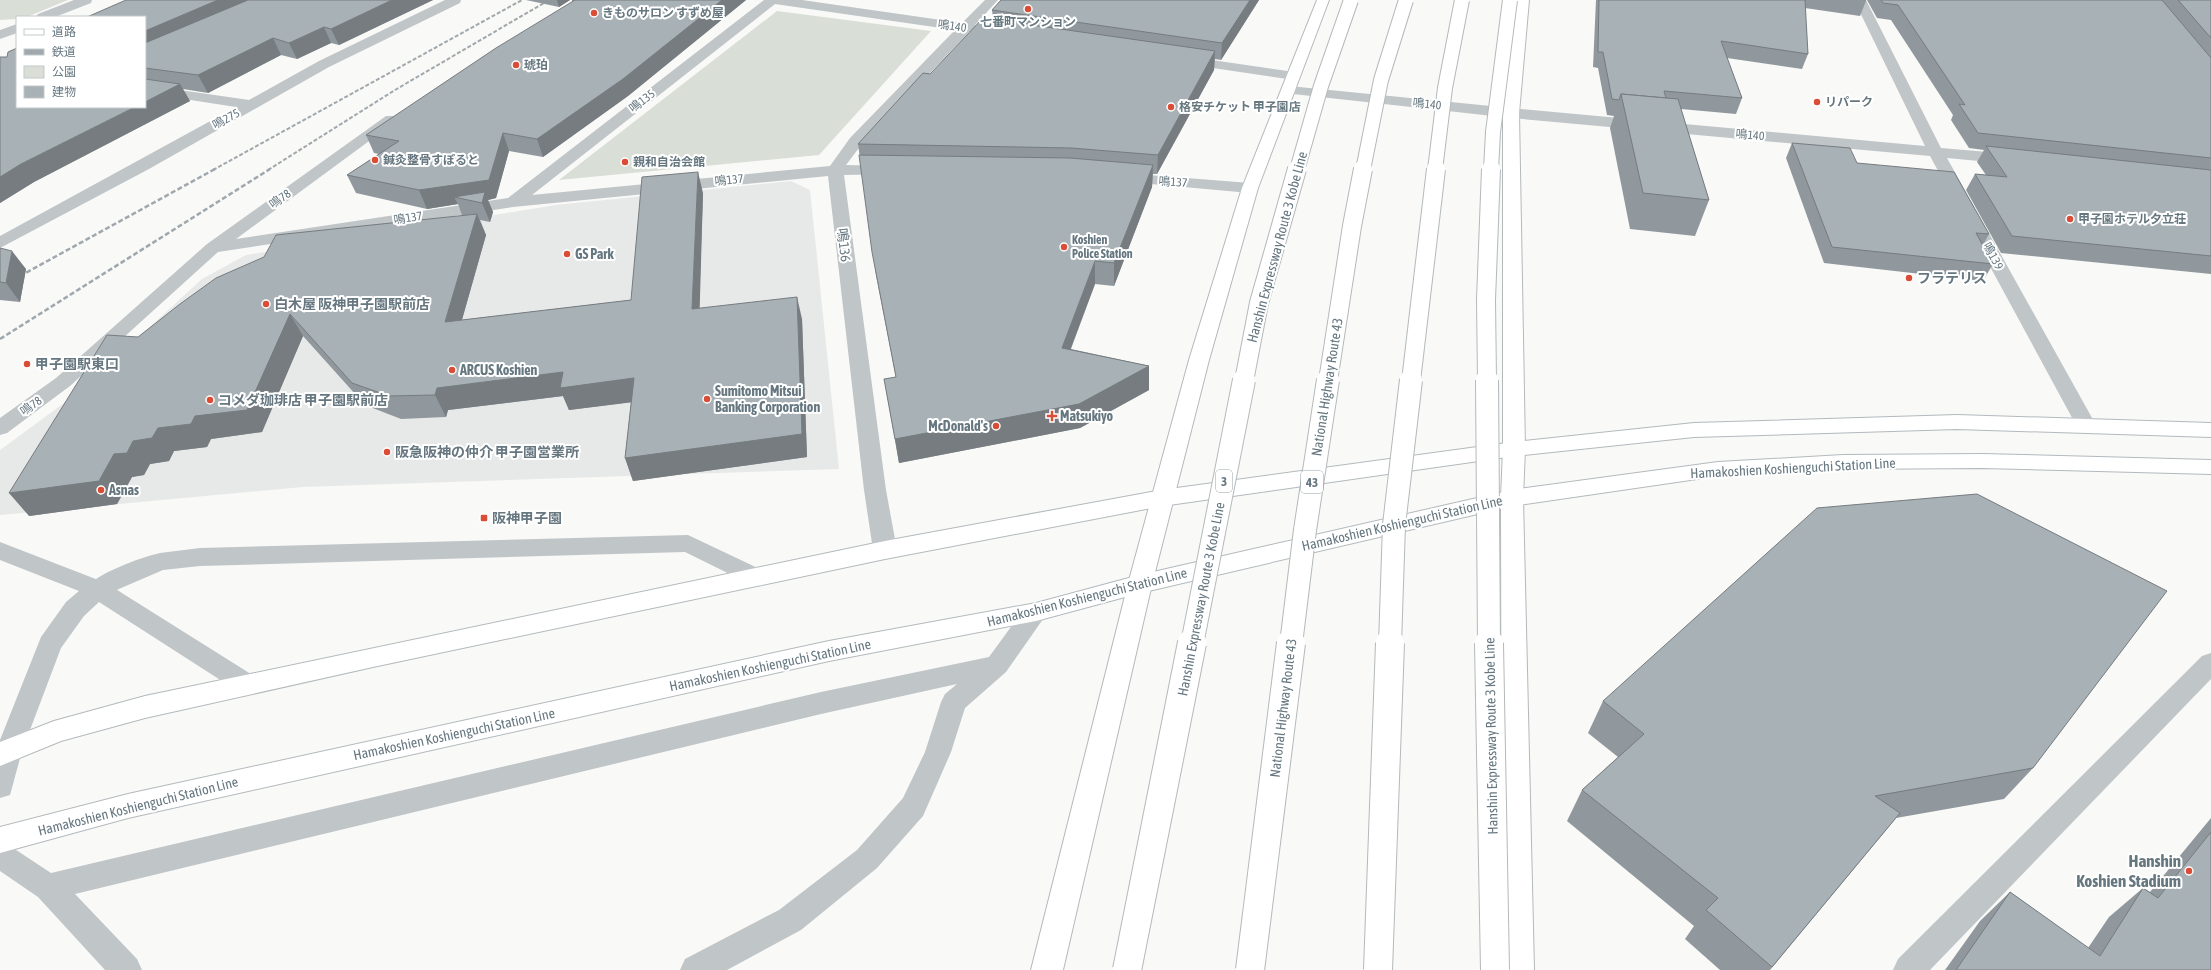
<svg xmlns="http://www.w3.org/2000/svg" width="2211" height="970" viewBox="0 0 2211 970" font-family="'Asap Condensed','Noto Sans JP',sans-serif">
<rect width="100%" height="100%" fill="#f9f9f7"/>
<path fill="#e7e9e8" d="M791,181L810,190L839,469L303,487L0,515V450L79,392L202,279L246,255L556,205Z"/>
<g fill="#d9ded6">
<path d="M0,0H68L29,16L17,17V19L0,20Z"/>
<path d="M777,11L931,31L819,155L559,180Z"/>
</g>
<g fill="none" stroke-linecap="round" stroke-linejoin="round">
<g stroke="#b3b9bd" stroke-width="2">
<g id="secondary">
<path d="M1957,415L2211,423V437L1957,429L1694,437L1514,456L1162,506L885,559L373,667L145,718L61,741L0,766V742L54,721L145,696L885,541L1162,490L1514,442L1694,423Z"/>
<path d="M1982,454L2211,460V474L1982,468L1843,469L1718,476L1512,506L1140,593L1036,621L829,661L128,818L0,853V827L128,794L829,641L1036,603L1140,575L1512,490L1718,462L1843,455Z"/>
</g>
</g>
<g stroke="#b4b9bb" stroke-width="2">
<g id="trunk">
<path d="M1317,0H1329L1258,188L1209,360L1152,584L1063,970H1031L1128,584L1189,360L1242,188Z"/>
<path d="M1517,0H1529L1519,113L1525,449L1523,498L1534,970H1502L1501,498L1503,449V113Z"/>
</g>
</g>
<g fill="#c0c5c8" fill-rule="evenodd">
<path d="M688,535L766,572L770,578L766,584L758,587L750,584L685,552L200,566L163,570L98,598L90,595L86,589C94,574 142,557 160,553C173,551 187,550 200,548Z"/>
<path d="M1036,603L1045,605L1048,612L1006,672L965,708L951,752L923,816L877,868L801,930L727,970H680L685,959L779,910L857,850L903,798L925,752L941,702L945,694L957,684L821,714L75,894L137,959L142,970H105L38,897L0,871V842L10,846L51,873L821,692L989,657L1027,605Z"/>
</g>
<path fill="#c0c5c8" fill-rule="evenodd" d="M2211,653V679L1930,970H1893L1898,959L2202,656Z"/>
<g fill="#c0c5c8" fill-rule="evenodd">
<path d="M74,0H92L91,3L55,17H36L38,14Z"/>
<path d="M445,0H461L460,3L329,67L149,169L0,248V236L236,107L145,93V85L249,100L319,61Z"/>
<path d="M764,0H802L962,23L985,0H998L975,25L981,26L983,29L981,32H969L862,144L846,165L891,166L897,168L899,171L897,174L844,175L886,490L897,550L893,556L885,559L877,556L873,550L864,490L828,176L513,207L218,252L70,386L7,433L0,435V418L56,378L207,244L386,116H396L399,119L236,239L508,198ZM775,4L955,30L850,138L830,166L532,195Z"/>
<path d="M1854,0H1866L1941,148L2011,154L2017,156L2019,159L2017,162L2011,164L1947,158L2096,425L2093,430L2086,432L2079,430L2076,425L1930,156L1511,118L1506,116L1503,113L1506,110L1511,108L1925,146Z"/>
<path d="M17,24V33L0,39V30Z"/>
<path d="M1184,56L1294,72L1301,76L1294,80L1179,63L1177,60L1179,57Z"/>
<path d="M1123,173L1250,183L1256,185L1258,188L1256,191L1250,193L1117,181L1115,178L1117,175Z"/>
<path d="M0,542L106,583L257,678L261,685L257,692L248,695L239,692L99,602L84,616L61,648L22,751L10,795L0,798V740L41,637L66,602L79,591L0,560Z"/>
</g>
<path fill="#c0c5c8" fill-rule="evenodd" d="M1289,86L1511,108L1516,110L1519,113L1516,116L1511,118L1284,93L1282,90L1284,87Z"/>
<use href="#secondary" fill="#fff" fill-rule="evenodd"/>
<use href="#trunk" fill="#fff" fill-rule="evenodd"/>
<g stroke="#a0a8ad" stroke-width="2" stroke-dasharray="4 2" stroke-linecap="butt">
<path d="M213,170L522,0"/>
<path d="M268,170L395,90L549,0"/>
</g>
<g stroke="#a0a8ad" stroke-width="2.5" stroke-dasharray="5 2.5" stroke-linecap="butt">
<path d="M0,287L215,169"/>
<path d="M0,339L270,169"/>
</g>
<g stroke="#b4b9bb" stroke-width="16" stroke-linecap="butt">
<g id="trunk-bridge-far3">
<path d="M1363,170L1381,80L1406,0"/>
<path d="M1435,170L1445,88L1462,0"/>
</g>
</g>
<g stroke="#b4b9bb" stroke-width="20" stroke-linecap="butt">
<g id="trunk-bridge-far2">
<path d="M1328,381L1352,226L1363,169"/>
<path d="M1411,381L1436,169"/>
</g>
</g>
<g stroke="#b4b9bb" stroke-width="24" stroke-linecap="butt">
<g id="trunk-bridge-far1">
<path d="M1291,644L1305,530L1328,380"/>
<path d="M1390,644L1394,525L1411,380"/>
</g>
</g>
<g stroke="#b4b9bb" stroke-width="30" stroke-linecap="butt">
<g id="trunk-bridge">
<path d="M1250,970L1291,643"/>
<path d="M1378,970L1390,643"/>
</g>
</g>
<g stroke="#b4b9bb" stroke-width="16" stroke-linecap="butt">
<g id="motorway-bridge-far3">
<path d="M1297,170L1321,86L1351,0"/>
<path d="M1491,170L1493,132L1510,0"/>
</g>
</g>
<g stroke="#b4b9bb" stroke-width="20" stroke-linecap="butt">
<g id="motorway-bridge-far2">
<path d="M1244,381L1259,303L1297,169"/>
<path d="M1487,381L1486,300L1491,169"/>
</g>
</g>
<g stroke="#b4b9bb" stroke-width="24" stroke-linecap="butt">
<g id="motorway-bridge-far1">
<path d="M1487,380L1489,644"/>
<path d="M1192,644L1244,380"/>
</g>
</g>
<g stroke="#b4b9bb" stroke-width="30" stroke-linecap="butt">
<g id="motorway-bridge">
<path d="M1489,643L1495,970"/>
<path d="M1127,970L1192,643"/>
</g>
</g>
<use href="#trunk-bridge-far3" stroke="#fff" stroke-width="14"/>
<use href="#trunk-bridge-far2" stroke="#fff" stroke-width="18"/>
<use href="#trunk-bridge-far1" stroke="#fff" stroke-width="22"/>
<use href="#trunk-bridge" stroke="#fff" stroke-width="28"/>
<use href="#motorway-bridge-far3" stroke="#fff" stroke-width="14"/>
<use href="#motorway-bridge-far2" stroke="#fff" stroke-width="18"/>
<use href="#motorway-bridge-far1" stroke="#fff" stroke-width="22"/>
<use href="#motorway-bridge" stroke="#fff" stroke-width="28"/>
</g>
<g fill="#90989d">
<path d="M126,0H433L339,45L331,43L297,59L281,55L208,93L183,89L190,101L34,182L0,203V57L145,107V17Z"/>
<path d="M526,0H570L559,7Z"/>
<path d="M572,0H746L628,96L543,157L509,151L496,198L488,200L493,212L490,222L480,220L486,235L462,320L631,300L703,193L699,308L802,319L807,457L633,481L625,458L631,402L569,410L563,396L448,410L446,417L401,419L365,405L303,336L262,432L211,439L207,447L174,451L169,461L150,464L144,475L132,477L117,504L29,516L138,337L462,215L458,204L427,209L356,193L347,175L379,154L374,153L366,135L572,2Z"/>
<path d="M1259,0L1221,60L1215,59L1214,70L1157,174H1153L1152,187L1114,286L1095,284L1071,349L1149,366V390L1080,428L899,463L884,379L896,378L876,275L858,144L930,74L993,19L992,10Z"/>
<path d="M1596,0H1866V1L1860,16L1805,8L1808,54L1802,69L1727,58L1742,98L1736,114L1681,109L1709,200L1695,236L1630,229L1610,128L1614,116L1607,115L1598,68L1593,67Z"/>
<path d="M1867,0H2211V274L2001,253L1966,190L1975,174L1986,175L1977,162L1984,150L1969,148L1951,120L1953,115L1891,20L1877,18Z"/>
<path d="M1792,143L1989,234L1983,245L1993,264L1983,281L1824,263L1786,158Z"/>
<path d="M0,248L26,269L20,302L0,300Z"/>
<path d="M1603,701L2033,768L2004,799L1896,818L1770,970H1720L1685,939L1694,926L1567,821L1582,790L1618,757L1588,733Z"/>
<path d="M2211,818V970H1945L1980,921L2010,892L2088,948L2109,917L2143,888L2150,892Z"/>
</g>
<g fill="#767c7f">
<path d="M218,0H263L145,51V31Z"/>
<path d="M392,0H433L339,45L331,29Z"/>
<path d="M557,0H570L559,7Z"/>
<path d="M722,0H746L628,96L543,157L537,139Z"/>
<path d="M1250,0H1259L1221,60L1222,43Z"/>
<path d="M324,27L331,43L297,59L289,43Z"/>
<path d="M273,38L281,55L208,93L198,75Z"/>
<path d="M1215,51L1214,70L1157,174L1158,155Z"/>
<path d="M180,84L190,101L34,182L0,203V177L21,164L135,107H145V102Z"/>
<path d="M503,133L509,151L496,198L488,200L493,212L490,222L482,203L454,197L458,204L427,209L419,190Z"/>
<path d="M1153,165L1152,187L1114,286V263Z"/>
<path d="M698,172L703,193L699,332L692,309Z"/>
<path d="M477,214L486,235L455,344L445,322Z"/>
<path d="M12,251L26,269L20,302L6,283Z"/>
<path d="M1095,261V284L1062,371V348Z"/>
<path d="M797,297L802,319L807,457L633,481L625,458Z"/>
<path d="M290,314L303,336L262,432L211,439L207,447L174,451L169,461L150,464L144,475L132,477L117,504L29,516L9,493L114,454L133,441L158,428L195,416Z"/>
<path d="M1149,366V390L1080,428L899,463L895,439Z"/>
<path d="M563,372L634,378L642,401L569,410L563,396L448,410L446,417L435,395L437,388Z"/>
</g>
<g fill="#a8b1b6" stroke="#767c7f">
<path d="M126,0H218L145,31V17H87Z"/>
<path d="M248,0H392L331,29L324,27L289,43L273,38L198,75L145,68V43Z"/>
<path d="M575,0H722L623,79L537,139L503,133L489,180L419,190L347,175L399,141L366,135L496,48Z"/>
<path d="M1001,0H1250L1222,43L992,10Z"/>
<path d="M1599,0H1805L1808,54L1721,41L1742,98L1664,91L1666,98L1621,94L1619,100L1612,99L1603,52H1598Z"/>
<path d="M1881,0H2162L2211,58V158L1978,133L1959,104L1965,105L1898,5L1883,3Z"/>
<path d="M2178,0H2211V38Z"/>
<path d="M983,18L1215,51L1158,155L1071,148L858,144L923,73L930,74Z"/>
<path d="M17,48V107H135L21,164L0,177V57H7L8,52Z"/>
<path d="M145,79L180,84L145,102Z"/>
<path d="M1621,94L1678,99L1709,200L1643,193Z"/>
<path d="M1792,143L1850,148L1857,163L1954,172L1989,234L1976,233L1993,264L1832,247Z"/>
<path d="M1986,146L2211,170V256L2012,236L1975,174L2007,177Z"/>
<path d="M859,155L1070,158L1153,165L1114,263L1095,261L1062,348L1149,366L1079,404L895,439L884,379L896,377L872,252Z"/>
<path d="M698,172L692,309L797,297L802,434L625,458L634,378L560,388L563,372L437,388L435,395L389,396L352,383L290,314L247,410L195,416L191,424L158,428L152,438L133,441L127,453L114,454L99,481L9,493L107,335L138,337L180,304L216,278L264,257L276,235L477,214L445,322L631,300L642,177Z"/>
<path d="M485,192L482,203L454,197Z"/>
<path d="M0,248L12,251L6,283L0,282Z"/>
<path d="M1977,494L2167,591L2033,768L1875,796L1900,813L1772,967L1706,910L1718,898L1582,790L1644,734L1603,701L1817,508Z"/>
<path d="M2211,832V970H1956L2010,892L2100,956L2143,888L2158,898Z"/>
</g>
<g fill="#da4c35" stroke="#fff" stroke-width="1.5">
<circle cx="1028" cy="9" r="4"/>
<circle cx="594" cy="13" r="4"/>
<circle cx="516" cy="65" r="4"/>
<circle cx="1817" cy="102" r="4"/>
<circle cx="1171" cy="107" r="4"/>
<circle cx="375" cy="160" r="4"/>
<circle cx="625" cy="162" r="4"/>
<circle cx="2070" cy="219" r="4"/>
<circle cx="1064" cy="247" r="4"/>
<circle cx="567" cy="254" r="4"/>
<circle cx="1909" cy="278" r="4"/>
<circle cx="266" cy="304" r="4"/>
<circle cx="27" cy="364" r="4"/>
<circle cx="452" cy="370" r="4"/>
<circle cx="707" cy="399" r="4"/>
<circle cx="210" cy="400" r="4"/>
<path d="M1050 410h4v4h4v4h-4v4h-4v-4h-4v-4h4z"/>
<circle cx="996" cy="426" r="4"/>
<circle cx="387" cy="452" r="4"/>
<circle cx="101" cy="490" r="4"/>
<rect x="480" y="514" width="8" height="8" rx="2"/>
<circle cx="2189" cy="871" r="4"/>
</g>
<g text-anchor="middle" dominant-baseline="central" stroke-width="4" stroke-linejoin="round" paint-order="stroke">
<g font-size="12" font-weight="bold" fill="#667780" stroke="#fff" text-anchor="start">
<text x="602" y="13">きものサロン すずめ屋</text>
<text x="1028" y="22" text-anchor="middle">七番町マンション</text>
<text x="524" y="65">琥珀</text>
<text x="1825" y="102">リパーク</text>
<text x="1179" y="107">格安チケット 甲子園店</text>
<text x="383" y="160">鍼灸整骨すぽると</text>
<text x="633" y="162">親和自治会館</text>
<text x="2078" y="219">甲子園ホテル夕立荘</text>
<text x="1072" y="240">Koshien<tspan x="1072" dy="14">Police Station</tspan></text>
</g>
<g font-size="12" fill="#667780" stroke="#fff">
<text transform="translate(952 26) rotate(8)">鳴140</text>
<text transform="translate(642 101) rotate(-38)">鳴135</text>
<text transform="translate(1427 104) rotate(6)">鳴140</text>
<text transform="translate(226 119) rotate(-29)">鳴275</text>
<text transform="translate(1750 135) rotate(5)">鳴140</text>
<text transform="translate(729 180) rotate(-6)">鳴137</text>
<text transform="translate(1173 182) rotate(4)">鳴137</text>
<text transform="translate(280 199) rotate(-36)">鳴78</text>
<text transform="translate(408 218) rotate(-9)">鳴137</text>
<text transform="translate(1993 256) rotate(61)">鳴139</text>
<text transform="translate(31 406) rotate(-36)">鳴78</text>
</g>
<g fill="#fff" stroke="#94a0a6" stroke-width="1">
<rect x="1216" y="470" width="16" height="22" rx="3"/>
<rect x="1301" y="471" width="22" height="22" rx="3"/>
</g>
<g font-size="13" font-weight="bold" fill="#667780">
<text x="1224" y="481">3</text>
<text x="1312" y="482">43</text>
</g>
<g font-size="14" fill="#667780" stroke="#fff">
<text transform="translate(844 245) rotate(83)">鳴136</text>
<text transform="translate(1277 247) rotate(-75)">Hanshin Expressway Route 3 Kobe Line</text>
<text transform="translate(1327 387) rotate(-81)">National Highway Route 43</text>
<text transform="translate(1793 468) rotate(-3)">Hamakoshien Koshienguchi Station Line</text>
<text transform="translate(1402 523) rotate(-13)">Hamakoshien Koshienguchi Station Line</text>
<text transform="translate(1087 597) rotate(-14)">Hamakoshien Koshienguchi Station Line</text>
<text transform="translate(1201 599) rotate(-79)">Hanshin Expressway Route 3 Kobe Line</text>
<text transform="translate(770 665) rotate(-12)">Hamakoshien Koshienguchi Station Line</text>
<text transform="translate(1283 708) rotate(-83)">National Highway Route 43</text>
<text transform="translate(454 734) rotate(-12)">Hamakoshien Koshienguchi Station Line</text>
<text transform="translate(1491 736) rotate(-91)">Hanshin Expressway Route 3 Kobe Line</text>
<text transform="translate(138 806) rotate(-14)">Hamakoshien Koshienguchi Station Line</text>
</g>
<g font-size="14" font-weight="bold" fill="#667780" stroke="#fff" text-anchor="start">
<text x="575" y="254">GS Park</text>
<text x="1917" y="278">フラテリス</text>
<text x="274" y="304">白木屋 阪神甲子園駅前店</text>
<text x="35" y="364">甲子園駅東口</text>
<text x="460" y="370">ARCUS Koshien</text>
<text x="715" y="391">Sumitomo Mitsui<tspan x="715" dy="16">Banking Corporation</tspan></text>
<text x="218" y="400">コメダ珈琲店 甲子園駅前店</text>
<text x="1060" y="416">Matsukiyo</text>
<text x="988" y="426" text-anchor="end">McDonald's</text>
<text x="395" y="452">阪急阪神の仲介 甲子園営業所</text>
<text x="109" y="490">Asnas</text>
<text x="492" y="518">阪神甲子園</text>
</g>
<g font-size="17" font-weight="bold" fill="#667780" stroke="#fff" text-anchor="end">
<text x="2181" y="861">Hanshin<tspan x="2181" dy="20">Koshien Stadium</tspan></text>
</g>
</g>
<rect x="16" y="16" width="130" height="92" fill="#ffffff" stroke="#c2c9cc"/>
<rect x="24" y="29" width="20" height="6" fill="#ffffff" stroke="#c2c9cc"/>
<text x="52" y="36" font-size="12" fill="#667780">道路</text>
<rect x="24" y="49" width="20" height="6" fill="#a0a8ad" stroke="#c2c9cc"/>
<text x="52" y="56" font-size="12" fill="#667780">鉄道</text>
<rect x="24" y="66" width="20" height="12" fill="#d9ded6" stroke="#c2c9cc"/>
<text x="52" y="76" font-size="12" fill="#667780">公園</text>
<rect x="24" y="86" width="20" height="12" fill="#a8b1b6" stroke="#c2c9cc"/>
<text x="52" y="96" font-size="12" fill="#667780">建物</text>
</svg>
